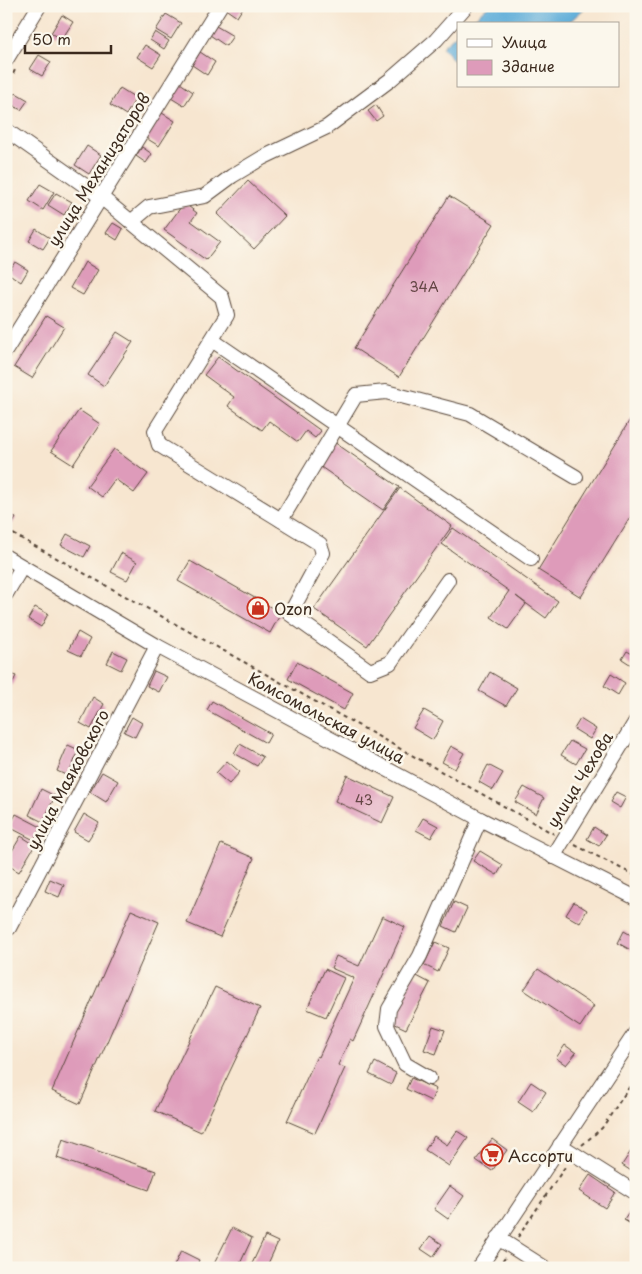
<svg xmlns="http://www.w3.org/2000/svg" width="642" height="1274" viewBox="0 0 642 1274" font-family="'Playpen Sans',sans-serif">
<rect width="100%" height="100%" fill="#fbf7ec"/>
<filter id="ink" filterUnits="userSpaceOnUse"><feTurbulence type="fractalNoise" baseFrequency=".02" numOctaves="2"/><feDisplacementMap in="SourceGraphic" scale="10" xChannelSelector="R" yChannelSelector="G"/><feConvolveMatrix kernelMatrix="1 2 1 2 8 2 1 2 1" color-interpolation-filters="sRGB"/></filter>
<filter id="wash" filterUnits="userSpaceOnUse"><feTurbulence type="fractalNoise" baseFrequency=".0096" numOctaves="4" result="noise"/><feDisplacementMap in="SourceGraphic" scale="20" xChannelSelector="R" yChannelSelector="G"/><feGaussianBlur stdDeviation="1.12" result="paint"/><feColorMatrix in="noise" values="0 0 0 0 0 0 0 0 0 0 0 0 0 0 0 0 0 1.4 0 .05"/><feComposite in="paint" operator="in"/></filter>
<g filter="url(#wash)">
<rect width="100%" height="100%" fill="#f7e6d0"/>
<g fill="#5fadd9" stroke="#4d6c7c">
<path d="M488,6H587L567,24H468Z"/>
<path d="M458,33V65L442,47Z"/>
</g>
<g id="blocks">
<g fill="#de9bba">
<path d="M229,6H244L237,17L227,10Z"/>
<path d="M166,14L181,23L171,39L156,30Z"/>
<path d="M62,15L73,22L62,39L51,33Z"/>
<path d="M216,26L233,36L226,46L210,35Z"/>
<path d="M155,32L169,41L164,49L150,40Z"/>
<path d="M145,45L161,55L153,67L137,57Z"/>
<path d="M200,52L215,62L207,75L192,65Z"/>
<path d="M39,55L51,62L42,76L30,69Z"/>
<path d="M180,83L193,92L184,106L171,98Z"/>
<path d="M120,88L136,98L126,115L110,105Z"/>
<path d="M16,93L28,100L21,110L9,103Z"/>
<path d="M376,105L383,116L376,121L368,111Z"/>
<path d="M162,113L175,121L159,146L146,138Z"/>
<path d="M87,146L101,155L89,174L75,165Z"/>
<path d="M142,147L152,154L146,163L136,156Z"/>
<path d="M248,181L285,216L254,249L217,214Z"/>
<path d="M40,184L54,192L43,210L29,201Z"/>
<path d="M56,193L72,202L64,215L48,205Z"/>
<path d="M449,196L494,224L399,377L354,348Z"/>
<path d="M184,203L197,213L191,221L220,242L206,260L164,230Z"/>
<path d="M113,223L123,229L117,240L106,233Z"/>
<path d="M36,229L50,238L43,249L29,241Z"/>
<path d="M15,262L28,270L21,282L8,273Z"/>
<path d="M85,262L98,270L83,295L70,288Z"/>
<path d="M46,316L64,327L32,378L14,367Z"/>
<path d="M117,332L133,342L104,386L88,375Z"/>
<path d="M218,357L321,431L315,438L306,431L298,442L269,421L262,430L228,406L234,397L204,375Z"/>
<path d="M79,410L100,424L73,465L51,451Z"/>
<path d="M636,410V508L581,597L538,570Z"/>
<path d="M334,442L399,487L383,510L318,465Z"/>
<path d="M114,449L148,474L134,493L115,479L102,497L87,486Z"/>
<path d="M400,488L452,526L367,646L314,609Z"/>
<path d="M6,513L16,518L12,525L6,522Z"/>
<path d="M453,528L558,601L546,618L516,596L526,604L508,629L491,617L509,591L442,544Z"/>
<path d="M67,534L90,546L84,557L61,545Z"/>
<path d="M121,553L137,562L127,580L111,572Z"/>
<path d="M190,561L281,613L270,633L178,581Z"/>
<path d="M35,607L48,614L41,627L28,619Z"/>
<path d="M78,632L90,639L81,656L68,650Z"/>
<path d="M113,651L127,658L121,670L107,663Z"/>
<path d="M627,651L636,656V668L622,659Z"/>
<path d="M297,662L353,693L344,710L288,679Z"/>
<path d="M6,671L16,676L9,690L6,688Z"/>
<path d="M154,671L167,677L159,692L147,686Z"/>
<path d="M490,672L517,688L506,706L479,691Z"/>
<path d="M611,674L625,683L618,695L604,686Z"/>
<path d="M93,697L104,704L91,729L80,723Z"/>
<path d="M212,701L271,734L266,743L207,710Z"/>
<path d="M424,710L443,721L433,740L413,728Z"/>
<path d="M132,717L142,723L135,737L124,732Z"/>
<path d="M580,719L596,729L590,739L574,729Z"/>
<path d="M570,741L585,749L576,764L561,755Z"/>
<path d="M240,744L263,757L257,766L234,753Z"/>
<path d="M68,745L79,750L68,776L57,771Z"/>
<path d="M451,746L464,753L455,769L442,762Z"/>
<path d="M227,761L240,772L229,784L216,773Z"/>
<path d="M488,765L503,773L493,790L479,782Z"/>
<path d="M102,772L118,781L106,802L90,792Z"/>
<path d="M347,775L394,797L382,823L335,801Z"/>
<path d="M524,787L544,798L536,814L515,802Z"/>
<path d="M41,789L55,796L43,822L29,815Z"/>
<path d="M616,792L626,797L620,808L610,802Z"/>
<path d="M16,814L41,827L34,840L9,827Z"/>
<path d="M84,814L99,823L88,840L74,832Z"/>
<path d="M423,818L438,826L431,838L416,830Z"/>
<path d="M594,827L606,835L599,846L587,839Z"/>
<path d="M21,836L35,845L19,872L6,864V861Z"/>
<path d="M221,844L254,858L220,937L187,923Z"/>
<path d="M480,851L503,865L497,875L473,861Z"/>
<path d="M50,879L64,885L59,897L45,891Z"/>
<path d="M454,902L467,908L456,932L443,926Z"/>
<path d="M574,902L587,910L580,923L566,915Z"/>
<path d="M131,910L159,922L80,1104L52,1091Z"/>
<path d="M382,916L405,927L353,1041L350,1039L338,1065L345,1068L315,1133L287,1121L317,1056L319,1057L331,1031L330,1030L354,978L331,968L336,956L359,966Z"/>
<path d="M624,931L636,938V953L618,943Z"/>
<path d="M435,942L449,948L438,972L424,965Z"/>
<path d="M325,969L344,978L326,1017L307,1009Z"/>
<path d="M538,969L594,1006L580,1027L524,990Z"/>
<path d="M413,974L430,983L406,1029L389,1021Z"/>
<path d="M215,987L260,1008L201,1132L155,1111Z"/>
<path d="M433,1026L445,1030L436,1054L424,1050Z"/>
<path d="M565,1045L576,1053L566,1065L556,1058Z"/>
<path d="M375,1062L396,1073L391,1085L369,1074Z"/>
<path d="M411,1078L436,1089L431,1101L406,1089Z"/>
<path d="M531,1082L546,1092L533,1112L518,1102Z"/>
<path d="M457,1131L468,1138L449,1166L425,1150L434,1136L447,1145Z"/>
<path d="M63,1139L156,1171L149,1190L57,1158Z"/>
<path d="M492,1139L507,1150L492,1171L476,1160Z"/>
<path d="M631,1151L636,1154V1174L622,1165Z"/>
<path d="M590,1175L615,1192L605,1208L579,1191Z"/>
<path d="M450,1186L464,1196L448,1219L434,1209Z"/>
<path d="M635,1204L636,1205V1227L624,1220Z"/>
<path d="M232,1228L252,1238L238,1268H212Z"/>
<path d="M265,1236L278,1242L266,1268H250Z"/>
<path d="M430,1236L442,1244L433,1257L421,1249Z"/>
<path d="M181,1251L199,1260L196,1268H173Z"/>
</g>
</g>
</g>
<g filter="url(#ink)">
<use href="#blocks" fill-opacity="0" stroke="#574639" stroke-width="1"/>
<g fill="none" stroke-linecap="round" stroke-linejoin="round">
<g stroke="#574639" stroke-width="16">
<g id="minor">
<path d="M6,60L39,6"/>
<path d="M6,130L101,197L222,297L227,315L155,431L159,445L320,544L323,553L290,614L370,671L390,663L448,580"/>
<path d="M131,222L149,207L205,196L232,176L262,158L327,127L390,80L436,40L466,6"/>
<path d="M212,340L531,559"/>
<path d="M6,350L220,6"/>
<path d="M281,520L356,395L386,392L470,414L576,477"/>
<path d="M6,557L157,646L480,819L636,898"/>
<path d="M6,594L22,567"/>
<path d="M553,857L636,721"/>
<path d="M9,928L157,646"/>
<path d="M429,1078L405,1064L387,1026L389,1009L420,956L480,819"/>
<path d="M560,1145L636,1193"/>
<path d="M498,1238L545,1268"/>
<path d="M479,1268L636,1032"/>
</g>
</g>
<g stroke="#574639" stroke-width="2" stroke-dasharray="4 4" stroke-linecap="butt">
<path d="M6,88L15,70"/>
<path d="M6,530L554,834"/>
<path d="M575,845L636,876"/>
<path d="M582,1145L602,1128L636,1077"/>
<path d="M518,1237L567,1164"/>
<path d="M498,1268L505,1258"/>
</g>
<use href="#minor" stroke="#fff" stroke-width="14"/>
</g>
</g>
<defs>
<g id="shop-ring" transform="scale(1.125)"><circle r="9.5" fill="#fbf7ec" stroke="#c8321e" stroke-width="1.5"/><path d="M-5-2.5h2.3a2.7 3.5 0 0 1 5.4 0H5L5.5 6h-11ZM-1.5-2.5h3a1.5 2.3 0 0 0-3 0Z" fill="#c8321e"/></g>
<g id="supermarket-ring" transform="scale(1.125)"><circle r="9.5" fill="#fbf7ec" stroke="#c8321e" stroke-width="1.5"/><path d="M-6-5.5h2.5l.6 2H6L4.5 2H-2.5L-4.4-4H-6ZM-1.5 3.2a1.3 1.3 0 1 0 .1 0ZM3 3.2a1.3 1.3 0 1 0 .1 0Z" fill="#c8321e"/></g>
</defs>
<g fill-rule="evenodd">
<use href="#shop-ring" x="258" y="608"/>
<use href="#supermarket-ring" x="492" y="1155"/>
</g>
<g text-anchor="middle" dominant-baseline="central" stroke-width="5" stroke-linejoin="round" paint-order="stroke">
<g font-size="14" fill="#644645">
<text x="424" y="286">34А</text>
<text x="364" y="799">43</text>
</g>
<g font-size="16" fill="#3b2a1e" stroke="#fbf7ec">
<text transform="translate(98 169) rotate(-58)">улица Механизаторов</text>
<text transform="translate(327 717) rotate(28)">Комсомольская улица</text>
<text transform="translate(67 779) rotate(-62)">улица Маяковского</text>
<text transform="translate(579 779) rotate(-58)">улица Чехова</text>
</g>
<g font-size="16" fill="#3b2a1e" stroke="#fbf7ec" text-anchor="start">
<text x="274" y="608">Ozon</text>
<text x="508" y="1155">Ассорти</text>
</g>
</g>
<rect width="642" height="1274" fill="none" stroke="#fbf7ec" stroke-width="25"/>
<rect x="457" y="22" width="162" height="65" fill="#fbf7ec" stroke="#aea59a"/>
<rect x="467" y="39" width="25" height="8" fill="#ffffff" stroke="#aea59a"/>
<text x="502" y="48" font-size="15" fill="#3b2a1e">Улица</text>
<rect x="467" y="60" width="25" height="15" fill="#de9bba" stroke="#aea59a"/>
<text x="502" y="72" font-size="15" fill="#3b2a1e">Здание</text>
<path d="M25 45v8h86v-8" fill="none" stroke="#3b2a1e" stroke-width="2.5"/>
<text x="32" y="45" font-size="15" fill="#3b2a1e" stroke="#fbf7ec" stroke-width="4" paint-order="stroke">50 m</text>
</svg>
